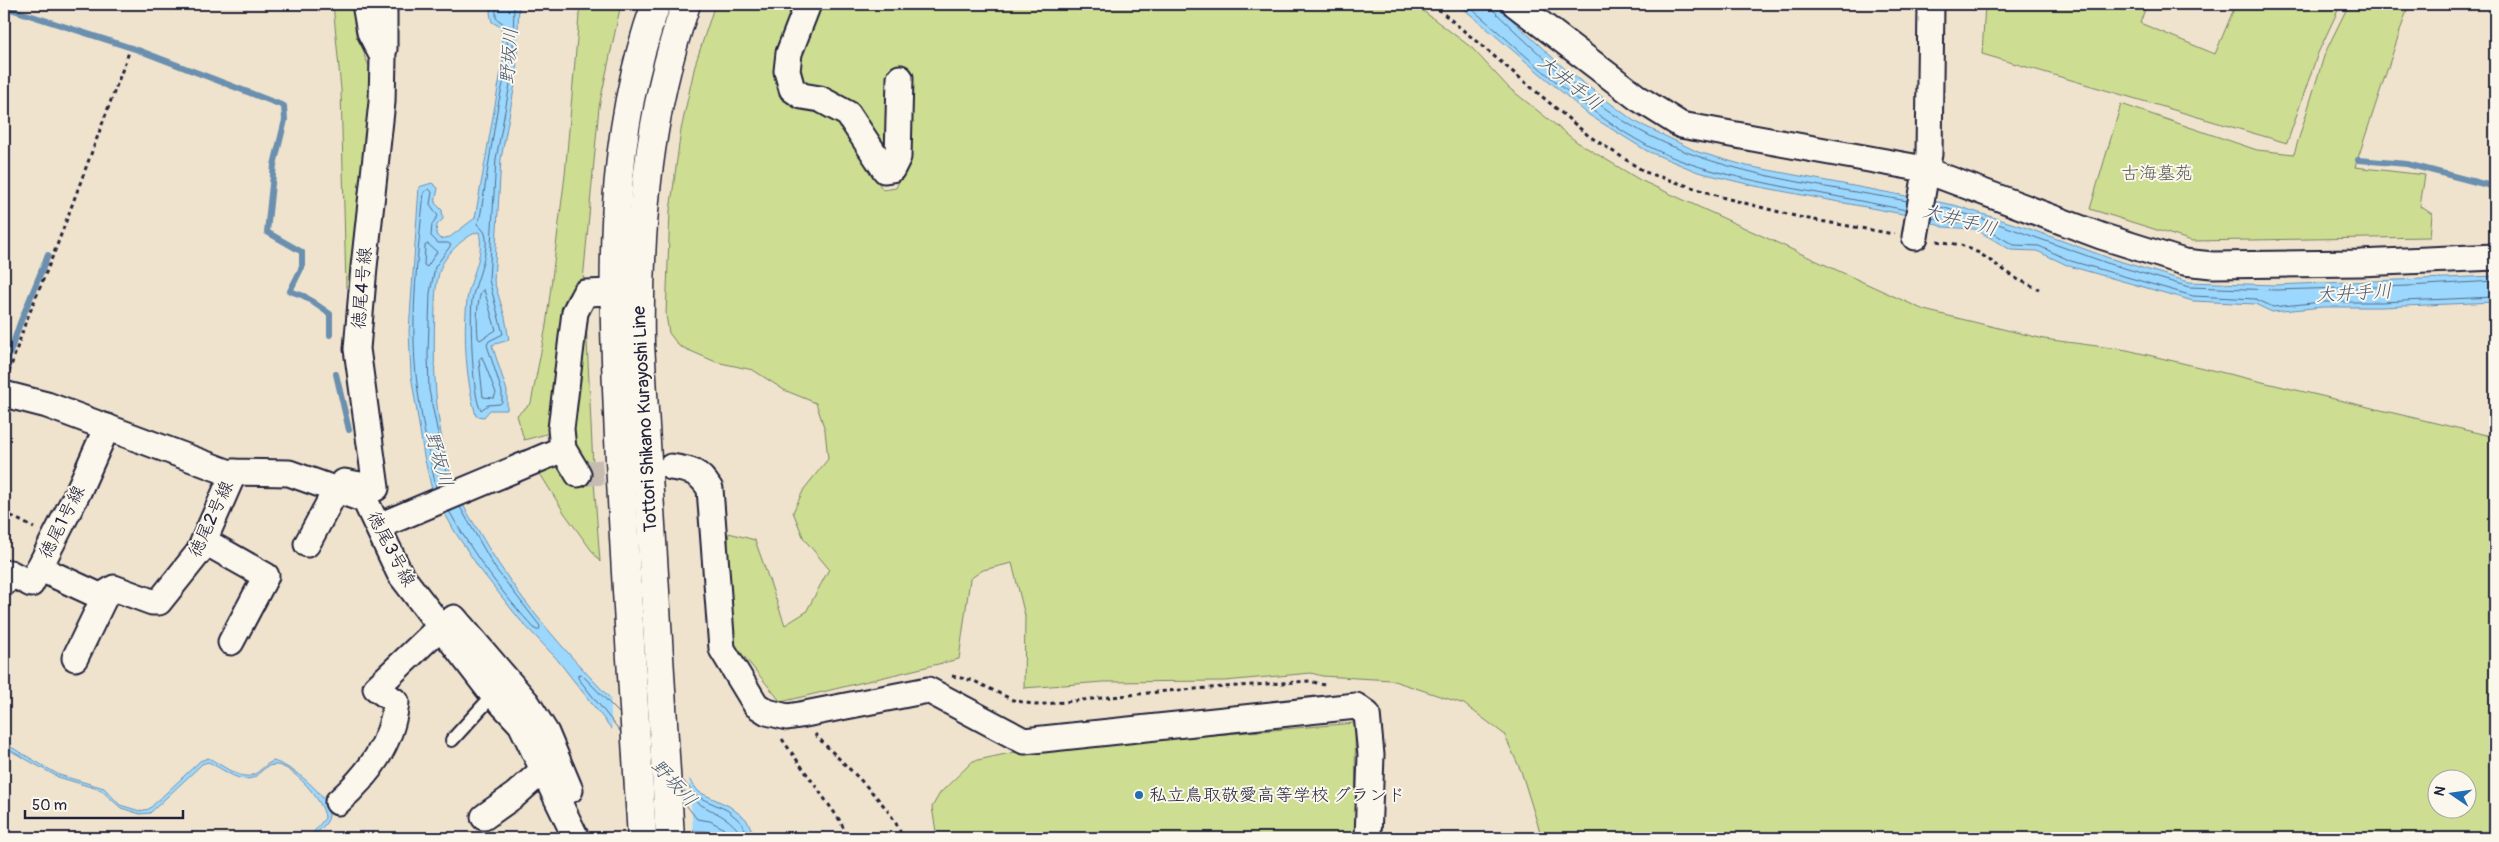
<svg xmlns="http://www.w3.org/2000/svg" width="2499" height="842" viewBox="0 0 2499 842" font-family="Pangolin,'Klee One',sans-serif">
<rect width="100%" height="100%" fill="#efe3ce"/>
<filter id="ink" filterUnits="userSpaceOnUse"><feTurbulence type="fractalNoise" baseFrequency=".02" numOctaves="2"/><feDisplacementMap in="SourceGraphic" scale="10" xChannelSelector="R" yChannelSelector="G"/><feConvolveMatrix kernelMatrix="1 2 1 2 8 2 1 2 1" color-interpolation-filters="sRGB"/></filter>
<g filter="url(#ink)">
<g fill="#cddd91" stroke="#788066" fill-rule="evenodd">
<path d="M333,4H357L365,58L376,79L351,282L346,288L341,90Z"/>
<path d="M580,4H621L599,107L583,281C566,291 560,304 564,323L554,432L524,440L517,415L531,403L546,326L565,175Z"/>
<path d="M715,4H800L780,58L827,113L838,121L883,190L896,188L902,175L893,156L808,87L794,70L818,4H1414L1472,48L1509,88L1577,142L1640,180L1924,310L2044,339L2127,350L2495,437V838H1542L1521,771L1504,734L1464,704L1391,680L1322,676L1311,673L1225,681L1103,682L1024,688L1025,616L1012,563L983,570L970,579L959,659L781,702L734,644L726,559L729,533L755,540L785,625L806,612L829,569L804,539L793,512L804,489L828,459L825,430L816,403L784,390L753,370L716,362L679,346L669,333L666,315L670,211L681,130L695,65ZM2436,780H2466V810H2436Z"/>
<path d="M1985,4H2147L2140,23L2215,54L2236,4H2341L2318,53L2287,143L1982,54Z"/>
<path d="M2349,4H2409L2355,167L2425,175L2420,206L2432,214L2430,237L2192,241L2090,209L2121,104L2257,150L2294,154L2325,53Z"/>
<path d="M586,319L593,466H587L581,463L568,429Z"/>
<path d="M559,454L585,484L594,481L600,562L565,514L534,464Z"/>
<path d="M1355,723L1356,838H937L932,807L940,793L973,761L1015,752Z"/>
</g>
<g fill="#9cd8fd" stroke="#6b8faf">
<path d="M491,4H519L516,79L501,159L494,281L505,317L509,340L492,345L507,391V410H490L484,417L476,416C466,380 463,337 467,300C470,277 485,256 479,232C466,234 443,257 440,270C436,282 435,295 435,308C433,365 434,420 451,476C456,495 468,514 478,530C531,625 613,700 688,778L699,792L729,806L746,819L756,838H719L706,831L691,830L556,658L520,620L479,568L455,532L432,490L424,456L411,375L409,331L419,187L432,183L438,188L435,203L442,210L443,219L437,225L436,234L440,239L450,237L475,218L503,60L501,27L492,22L490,13Z"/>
<path d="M1458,4H1495L1566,70L1634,121L1698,152L1747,166L1954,205L2027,228L2109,258L2189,282L2275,285L2495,276V302L2381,307H2323L2272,312L2255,304L2193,301L2069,266L2037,251L2011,250L1975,229L1943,227L1913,216L1755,186L1698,172L1647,151L1589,115Z"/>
<path d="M4,743L59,775L104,788L120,805L140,811L149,809L200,761L208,758C220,763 240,781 253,775C260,772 265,764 273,761C290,765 331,795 329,816C328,824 317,832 312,838H309L325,818C325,802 291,763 274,765C262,765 259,779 247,779C235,780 220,767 208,762L202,764L150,813L140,814L121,808L101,790L58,777L4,747Z"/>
</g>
<path fill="#efe3ce" d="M610,693L689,775L693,832L689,831L612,732Z"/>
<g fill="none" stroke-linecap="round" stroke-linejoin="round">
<g stroke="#536b89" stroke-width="1">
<path d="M496,4V18L505,25L508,48L510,50L513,48L514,4"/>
<path d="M1466,4C1524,53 1581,110 1648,146C1692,169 1742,178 1790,188C1829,195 1867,202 1906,210"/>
<path d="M1492,4L1493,10C1539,54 1593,107 1650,136C1729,176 1821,185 1907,201"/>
<path d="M510,66L511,79L496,159L489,280L503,334L489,341L487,345L502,392V402L500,404L488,405L481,410C472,399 470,317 472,300C474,285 495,241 482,229C481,227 478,226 477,224L480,218L498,105L507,67Z"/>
<path d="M1934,205L1990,221L2107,263L2189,287L2276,290L2408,286L2495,281"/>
<path d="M1932,218L1944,222L1977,224L2014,245L2039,246L2071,261L2193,296L2256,299L2273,307L2322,302H2381L2495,297"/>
<path d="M428,244L437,252L427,267L424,265L425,246Z"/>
<path d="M484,290L496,330L480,340L478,338C477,323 476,307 481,292Z"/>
<path d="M482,357L496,393L494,398L483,397L479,360Z"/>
<path d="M436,487C428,450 420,413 416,375C410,315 418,252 424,192L429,189L432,192L430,204L438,216L432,224L431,236L438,243H448L451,245L435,267L430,293L428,354L429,390L448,482"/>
<path d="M449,511C473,554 502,594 536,630H539L540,626L495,568L460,507"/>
<path d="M619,713L582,675L578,674V678L620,731"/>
<path d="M681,778L696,796L727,810L741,822L750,838"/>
<path d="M682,788C701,814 727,808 743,838"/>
<path d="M683,801L697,819L710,821L723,828L727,838"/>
</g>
<g stroke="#6b8faf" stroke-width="6">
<path d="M4,7L138,50L284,106L285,120L274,165L267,232L302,252V267L290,291L304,296L330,314V335"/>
<path d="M2358,160L2407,164L2495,187"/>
<path d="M4,370L20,323L48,255"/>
<path d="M336,374L349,430"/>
</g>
<path stroke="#c6bcb1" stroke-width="25" stroke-dasharray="25 12" stroke-linecap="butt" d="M578,474L640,469"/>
<g stroke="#22223b" stroke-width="16">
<path id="service" d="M452,740L494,694"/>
</g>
<g stroke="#22223b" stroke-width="29">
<g id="minor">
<path d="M808,4L789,53L787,71L792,89L802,96L820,99L848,114L885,170L892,169L898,157L900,78"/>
<path d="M1515,4L1638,98L1681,125L1919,168L2101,236L2184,262L2212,265L2360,263L2495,257"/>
<path d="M384,49V4"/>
<path d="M1915,237L1929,154L1931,4"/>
<path d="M4,394L47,405L227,472L289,473L365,500L400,574L490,691L521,724L576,838"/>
<path d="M671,467C691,470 699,471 710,489L722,649L756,705L767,712L787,717L800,715L928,690L1024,741L1356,706L1367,714L1371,755L1368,838"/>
<path d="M578,474L563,449L561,429L575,312L585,293L613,292"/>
<path d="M344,482L376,488L357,349L364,267L382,102L383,57L370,32L365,4"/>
<path d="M391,521L563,449"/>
<path d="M204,541L266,576L231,642"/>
<path d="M307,544L336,490"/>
<path d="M39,568L104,598L106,593L114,588L152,602H159L199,552L234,472"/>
<path d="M4,583L10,573L31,584L78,492L107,427"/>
<path d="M454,618L527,703L546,733L570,790"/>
<path d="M75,658L104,598"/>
<path d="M338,802C368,775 392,744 396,702L376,688L440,627"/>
<path d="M484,817L515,795L543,770"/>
</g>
</g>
<g stroke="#22223b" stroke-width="31">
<g id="primary">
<path d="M642,838C634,705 625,572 619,438C613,292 605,144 656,4"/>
<path d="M670,838L640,344C638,229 648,114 686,4"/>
</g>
</g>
<g stroke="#22223b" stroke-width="3" stroke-dasharray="4 4" stroke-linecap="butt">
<path d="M1432,4L1589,136L1645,172L1725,198L1803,218L1894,234"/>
<path d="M1937,241L1961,245L1979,253L2017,279L2039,289"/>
<path d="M9,372L25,324L56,248L129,52"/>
<path d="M4,512L34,528"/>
<path d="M952,676L974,681L1013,700L1036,705L1167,691L1310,681L1324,685"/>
<path d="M815,734C837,759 896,808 902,838"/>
<path d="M782,739L841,822L847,838"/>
</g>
<use href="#service" stroke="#fbf7ec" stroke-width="12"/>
<use href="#minor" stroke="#fbf7ec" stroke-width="25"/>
<use href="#primary" stroke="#fbf7ec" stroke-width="28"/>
</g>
</g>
<circle fill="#1f6fb2" stroke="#fbf7ec" stroke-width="2" cx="1139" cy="795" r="5"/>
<g text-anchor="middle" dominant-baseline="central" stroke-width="4" stroke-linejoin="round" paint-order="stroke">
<g font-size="18" fill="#555a55" stroke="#fbf7ec">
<text x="2157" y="173">古海墓苑</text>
</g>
<g font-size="18" fill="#22223b" stroke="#fbf7ec">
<text transform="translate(362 288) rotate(-85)">徳尾4号線</text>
<text transform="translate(645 419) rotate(-93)">Tottori Shikano Kurayoshi Line</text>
<text transform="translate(211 519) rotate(-65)">徳尾2号線</text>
<text transform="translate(62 522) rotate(-63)">徳尾1号線</text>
<text transform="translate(391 549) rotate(62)">徳尾3号線</text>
</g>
<g font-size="18" fill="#22223b" stroke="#fbf7ec" text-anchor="start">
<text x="1149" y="795">私立鳥取敬愛高等学校 グランド</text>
</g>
<g font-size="19" font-style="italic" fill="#475975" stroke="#fbf7ec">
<text transform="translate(509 56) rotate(-86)">野坂川</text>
<text transform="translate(1570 83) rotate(39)">大井手川</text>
<text transform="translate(1960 220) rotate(15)">大井手川</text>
<text transform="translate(2354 293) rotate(-3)">大井手川</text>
<text transform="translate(439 459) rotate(74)">野坂川</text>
<text transform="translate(674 783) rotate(47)">野坂川</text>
</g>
</g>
<rect width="2499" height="842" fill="none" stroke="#fbf7ec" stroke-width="20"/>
<rect x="10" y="10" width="2479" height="822" fill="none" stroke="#22223b" stroke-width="2" filter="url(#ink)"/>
<g transform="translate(2452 794) rotate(283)"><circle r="24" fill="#fbf7ec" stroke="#a4a2a5"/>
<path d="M0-4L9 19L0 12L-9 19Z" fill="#1f6fb2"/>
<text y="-8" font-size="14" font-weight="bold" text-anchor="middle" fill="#22223b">N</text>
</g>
<path d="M25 810v8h158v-8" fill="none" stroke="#22223b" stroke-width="2.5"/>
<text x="32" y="810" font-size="15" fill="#22223b" stroke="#fbf7ec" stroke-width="4" paint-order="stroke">50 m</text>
</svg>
